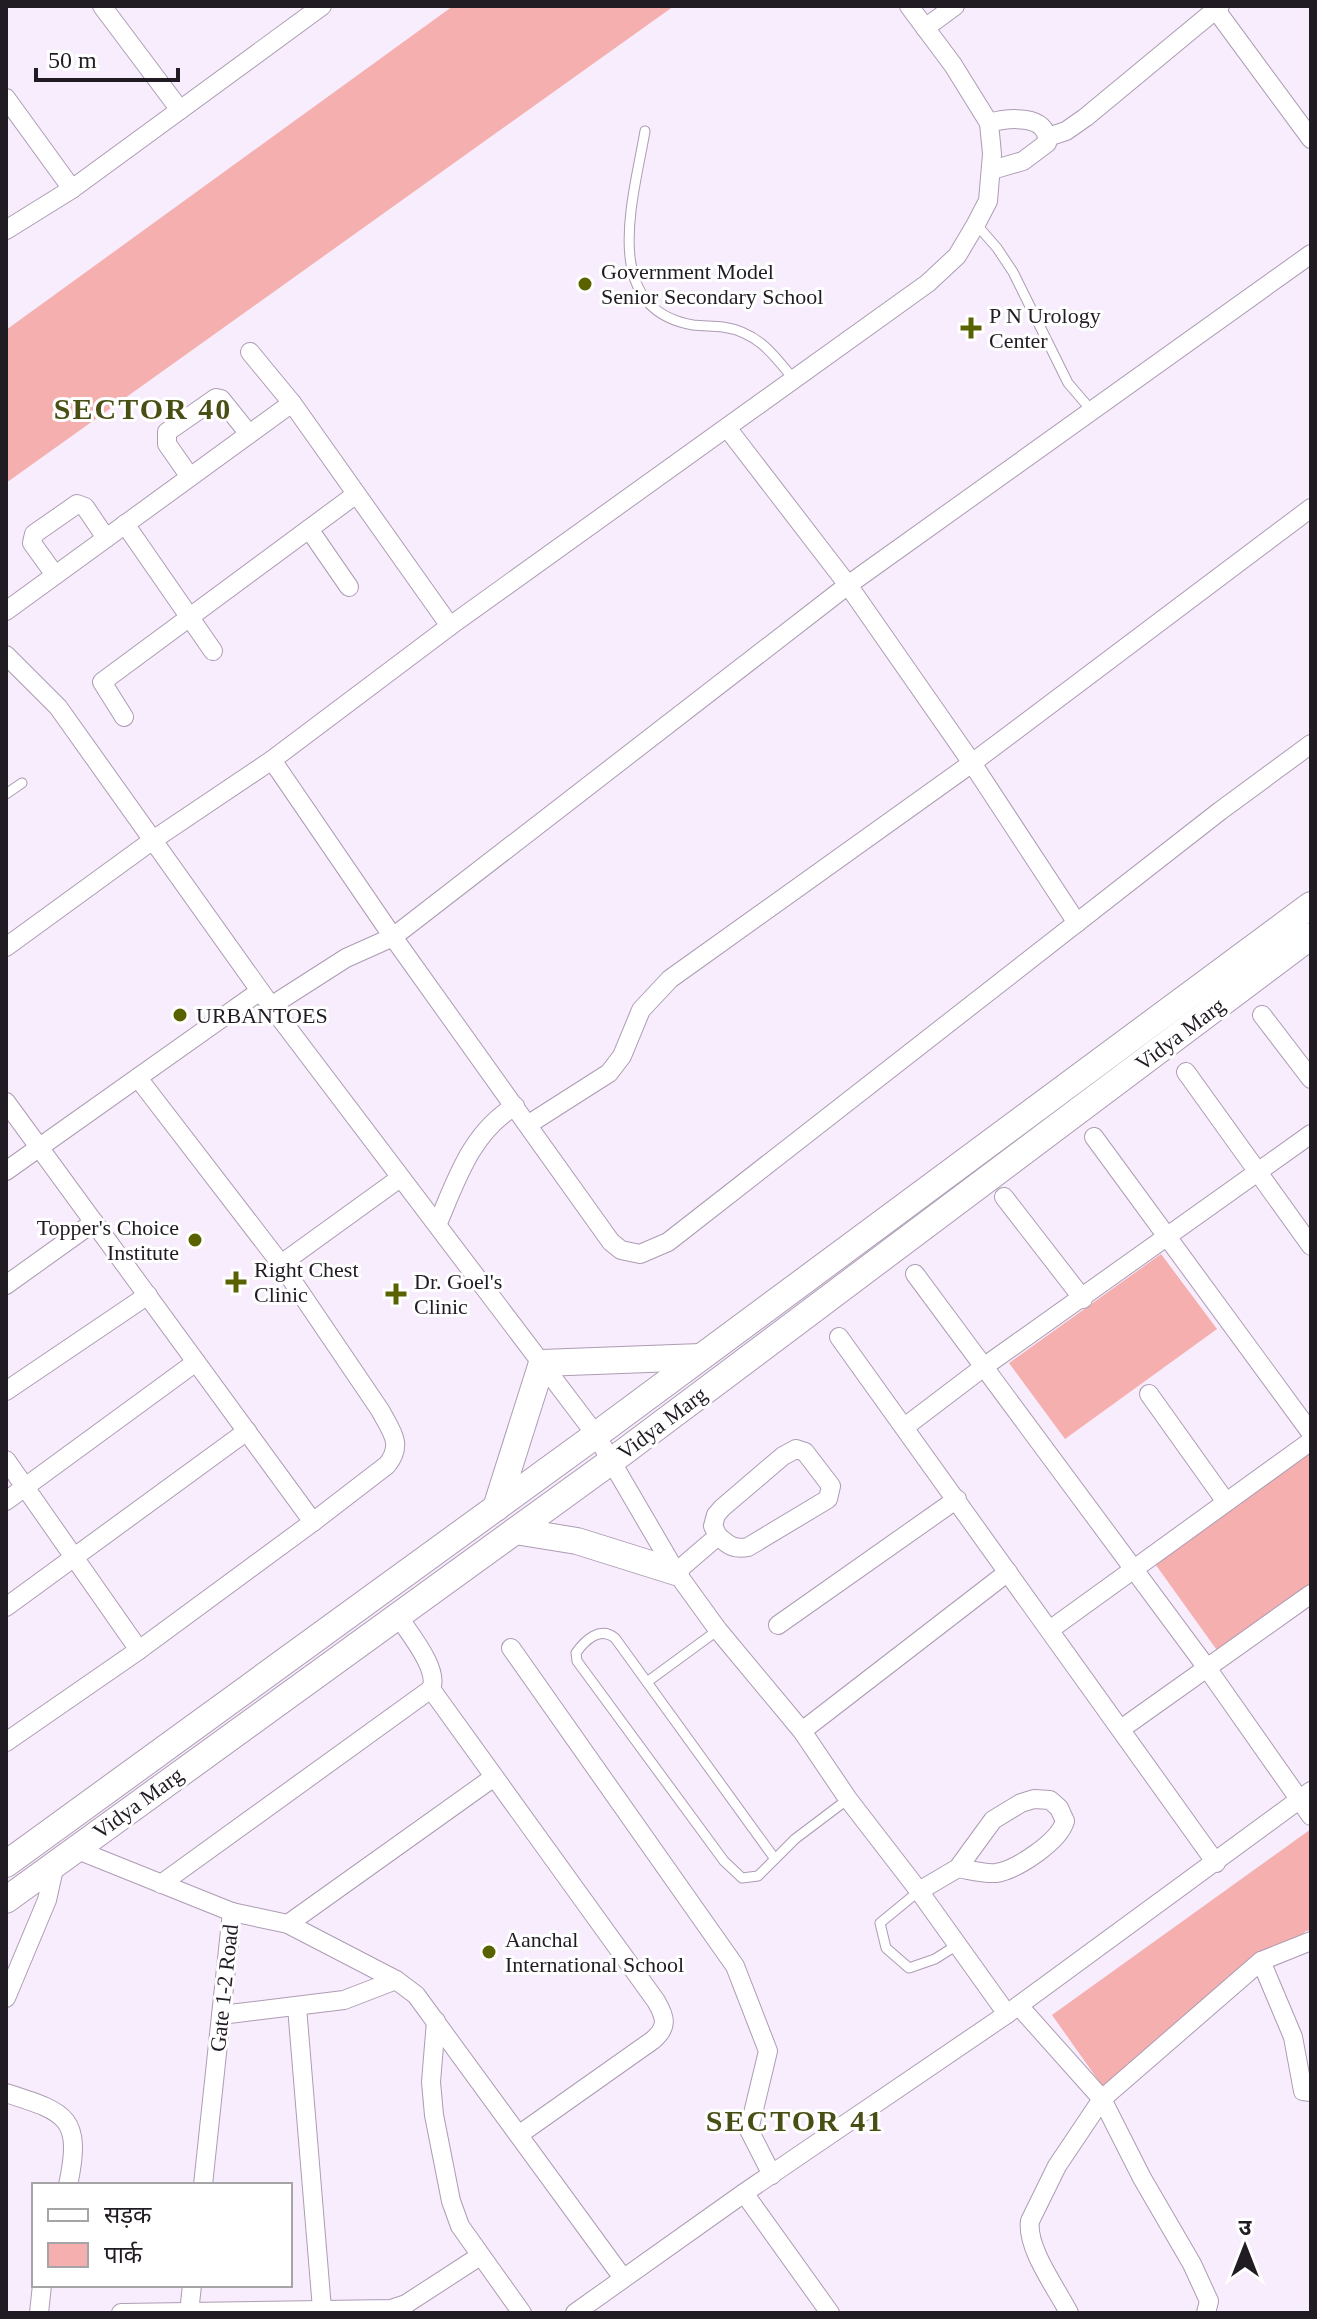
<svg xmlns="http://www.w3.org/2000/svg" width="1317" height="2319" viewBox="0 0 1317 2319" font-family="'Times New Roman','Noto Sans Devanagari',serif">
<rect width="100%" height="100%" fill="#f7edfc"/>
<g fill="#f5afaf">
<path d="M453,6H674L6,483V330Z"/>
<path d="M1161,1254L1217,1329L1065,1439L1009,1363Z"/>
<path d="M1307,1452L1311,1457V1587L1219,1653L1153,1561Z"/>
<path d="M1311,1829V1930L1306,1931L1113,2101L1052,2015Z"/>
</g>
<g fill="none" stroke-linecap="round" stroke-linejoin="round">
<g stroke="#ad9cb4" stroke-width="11">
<g id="service">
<path d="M645,131C634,197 598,309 693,325C703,326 713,326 723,327C758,332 774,355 795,381"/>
<path d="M976,224L997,248L1013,272L1068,383L1092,411"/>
<path d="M6,794L22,783"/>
<path d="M647,1682L718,1630"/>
<path d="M775,1859L615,1638C600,1626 585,1640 576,1653L577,1661L724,1861L742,1878L758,1876L795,1839L848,1799"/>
<path d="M919,1891L880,1923L886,1948L909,1968L935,1959L957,1945"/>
</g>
</g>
<g stroke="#ad9cb4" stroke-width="20">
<g id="minor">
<path d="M102,6L180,110"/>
<path d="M1213,6L1311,139"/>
<path d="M925,28L955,6"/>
<path d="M6,98L72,189"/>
<path d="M989,123C1007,118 1049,113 1047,143L1023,161L992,170"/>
<path d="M1048,137L1066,131L1086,117L1220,6"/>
<path d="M6,230L72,189L322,6"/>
<path d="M250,352L292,403L450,626"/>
<path d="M728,429L848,585L972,763L1077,923"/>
<path d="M190,477L167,444V432L216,398L221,399L249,434"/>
<path d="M125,524L213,651"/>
<path d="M309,529L349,587"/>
<path d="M55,575L32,543L34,534L77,504L85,507L106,538"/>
<path d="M6,611L292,403"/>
<path d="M6,655L58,707L271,1006L596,1435L676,1572L718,1630L802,1731L848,1799L919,1891L1007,2014"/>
<path d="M124,717L102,682L355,495"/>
<path d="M272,760L393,937L611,1242L621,1250L640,1254L668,1242L1220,811L1311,744"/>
<path d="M6,947L153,840L272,760L450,626L928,283L957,256L976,224L988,201L992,154L989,123L953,65L909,6"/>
<path d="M271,1006L346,958L393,937L848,585L1311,254"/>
<path d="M1262,1015L1311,1079"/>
<path d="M1186,1072L1311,1246"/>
<path d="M6,1102L313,1522L387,1465C404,1444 391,1431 380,1410L281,1264L138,1078"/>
<path d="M529,1124L609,1073L622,1056L641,1010L670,979L972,763L1311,508"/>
<path d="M1094,1137L1311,1433"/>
<path d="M6,1171L260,991"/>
<path d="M1004,1197L1083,1299"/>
<path d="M438,1223C457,1178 472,1132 515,1106"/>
<path d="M281,1264L400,1178"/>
<path d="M915,1274L1207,1668L1311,1816"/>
<path d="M6,1285L94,1222"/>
<path d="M839,1337L1216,1863"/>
<path d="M6,1391L148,1295"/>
<path d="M1149,1394L1226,1502"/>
<path d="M906,1426L985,1366L1311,1134"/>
<path d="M6,1460L139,1650"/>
<path d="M6,1501L196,1362"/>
<path d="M676,1572L718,1536L713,1526L716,1515L722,1508L783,1456L796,1449L805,1452L831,1486L828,1499L748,1547C734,1550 728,1545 718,1536"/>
<path d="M6,1607L247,1431"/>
<path d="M398,1616C409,1633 440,1670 431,1689L656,2001C666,2018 668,2027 653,2040L520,2134"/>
<path d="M778,1625L957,1499"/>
<path d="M1051,1629L1311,1441"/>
<path d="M511,1648L735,1966L768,2051L749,2130L772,2175"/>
<path d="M1121,1729L1311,1594"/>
<path d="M802,1731L1008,1572"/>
<path d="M6,1742L139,1650L313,1522"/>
<path d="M75,1849L232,1912L203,2185"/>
<path d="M161,1884L431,1689"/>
<path d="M919,1891L958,1868L993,1820L1021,1803L1034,1799L1050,1800L1059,1808L1065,1821C1059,1842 1016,1870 996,1873C984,1874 970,1870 958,1868"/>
<path d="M232,1912L288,1924L396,1980L416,1995L623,2278"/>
<path d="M288,1924L494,1777"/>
<path d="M1261,1961L1311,1941"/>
<path d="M6,1998L47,1900L55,1864"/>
<path d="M1019,2006L1102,2099L1142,2178L1192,2264L1209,2301L1206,2313"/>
<path d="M297,2007L322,2309"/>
<path d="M221,2015L344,2000L396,1980"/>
<path d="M436,2021L431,2082L434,2115L451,2201L460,2226L522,2313"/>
<path d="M6,2093C65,2112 83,2116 68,2185"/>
<path d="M744,2193L830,2313"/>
<path d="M39,2313L42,2285"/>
<path d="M121,2313L391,2309L406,2304L480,2256"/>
<path d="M189,2313L192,2285"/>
<path d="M575,2313L744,2193L1007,2014L1311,1791"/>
<path d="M1069,2313C1057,2289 1026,2248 1030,2221L1057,2166L1102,2099L1261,1961L1293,2037L1303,2091L1311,2092"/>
</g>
</g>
<g stroke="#ad9cb4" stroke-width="28">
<g id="secondary">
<path d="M496,1508L542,1363L701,1357"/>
<path d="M515,1531L577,1541L676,1572"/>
<path d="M6,1864L596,1435L1311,905"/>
<path d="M6,1900L613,1460L1311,936"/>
</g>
</g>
<use href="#service" stroke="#fff" stroke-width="9"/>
<use href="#minor" stroke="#fff" stroke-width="18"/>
<use href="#secondary" stroke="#fff" stroke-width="26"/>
</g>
<g fill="#5a6200" stroke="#fff" stroke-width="3">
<circle cx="585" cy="284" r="8"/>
<path d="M967 316h8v8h8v8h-8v8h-8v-8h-8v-8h8z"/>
<circle cx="180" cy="1015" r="8"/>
<circle cx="195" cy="1240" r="8"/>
<path d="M232 1270h8v8h8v8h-8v8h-8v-8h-8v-8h8z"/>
<path d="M392 1282h8v8h8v8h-8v8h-8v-8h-8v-8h8z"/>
<circle cx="489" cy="1952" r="8"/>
</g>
<g text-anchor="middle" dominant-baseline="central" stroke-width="6" stroke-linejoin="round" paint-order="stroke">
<g font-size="22" fill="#211b24" stroke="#fff" text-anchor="start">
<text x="601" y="271">Government Model<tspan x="601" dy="25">Senior Secondary School</tspan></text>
<text x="989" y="315">P N Urology<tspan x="989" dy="25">Center</tspan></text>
<text x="196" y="1015">URBANTOES</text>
<text x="179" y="1227" text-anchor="end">Topper's Choice<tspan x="179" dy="25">Institute</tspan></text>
<text x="254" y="1269">Right Chest<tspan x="254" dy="25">Clinic</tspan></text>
<text x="414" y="1281">Dr. Goel's<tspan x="414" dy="25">Clinic</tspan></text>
<text x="505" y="1939">Aanchal<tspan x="505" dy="25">International School</tspan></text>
</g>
<g font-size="22" fill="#211b24" stroke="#fff">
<text transform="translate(1180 1034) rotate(-37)">Vidya Marg</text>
<text transform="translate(662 1423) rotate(-37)">Vidya Marg</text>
<text transform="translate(138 1803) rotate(-36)">Vidya Marg</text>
<text transform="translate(224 1988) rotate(-84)">Gate 1-2 Road</text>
</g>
<g font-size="30" font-weight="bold" letter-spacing="2" fill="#494f14" stroke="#fff">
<text x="143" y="408">SECTOR 40</text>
<text x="795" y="2120">SECTOR 41</text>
</g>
</g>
<rect width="1317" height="2319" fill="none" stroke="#211b24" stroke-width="16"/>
<rect x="32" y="2183" width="260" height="104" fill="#ffffff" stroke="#a6a4a7" stroke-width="2"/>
<rect x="48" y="2209" width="40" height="12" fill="#ffffff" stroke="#a6a4a7" stroke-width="2"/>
<text x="104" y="2223" font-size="24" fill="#211b24">सड़क</text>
<rect x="48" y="2243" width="40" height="24" fill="#f5afaf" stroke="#a6a4a7" stroke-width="2"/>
<text x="104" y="2263" font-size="24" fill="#211b24">पार्क</text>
<g transform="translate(1245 2247)" stroke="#ffffff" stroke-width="6" paint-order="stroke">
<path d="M0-6L14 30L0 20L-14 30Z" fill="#211b24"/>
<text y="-12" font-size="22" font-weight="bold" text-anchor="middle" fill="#211b24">उ</text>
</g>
<path d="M36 68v12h142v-12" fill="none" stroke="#211b24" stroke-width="4"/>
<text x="48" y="68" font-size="24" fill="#211b24" stroke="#ffffff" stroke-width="6" paint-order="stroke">50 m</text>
</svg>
